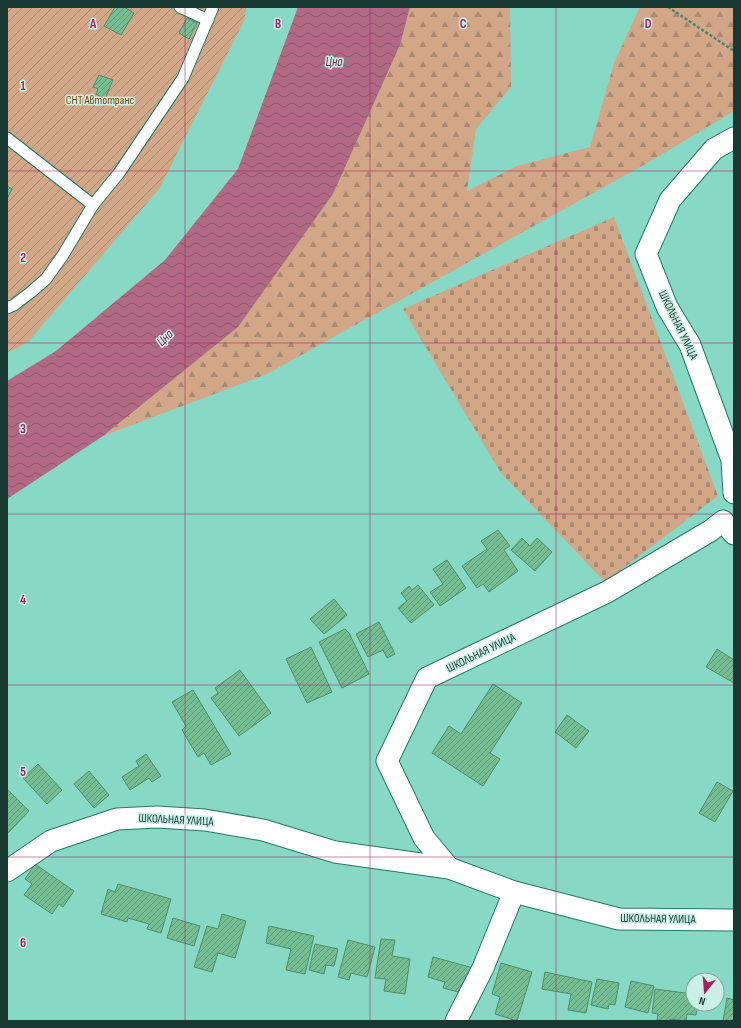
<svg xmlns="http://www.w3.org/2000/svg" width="741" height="1028" viewBox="0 0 741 1028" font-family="'Sofia Sans Condensed',sans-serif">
<defs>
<pattern id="forest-firs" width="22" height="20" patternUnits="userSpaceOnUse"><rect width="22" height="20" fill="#d2a788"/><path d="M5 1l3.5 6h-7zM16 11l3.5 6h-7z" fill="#a98970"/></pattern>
<pattern id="cemetery-stones" width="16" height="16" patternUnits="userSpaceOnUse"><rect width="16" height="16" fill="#d2a788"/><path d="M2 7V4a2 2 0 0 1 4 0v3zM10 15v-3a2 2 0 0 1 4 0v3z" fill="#a98970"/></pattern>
<pattern id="garden-furrows" width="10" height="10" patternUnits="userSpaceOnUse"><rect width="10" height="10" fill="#d2a788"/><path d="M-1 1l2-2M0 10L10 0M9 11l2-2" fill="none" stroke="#a98970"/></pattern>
<pattern id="water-waves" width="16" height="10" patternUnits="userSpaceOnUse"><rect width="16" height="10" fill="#b16984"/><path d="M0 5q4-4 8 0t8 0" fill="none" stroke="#8f576d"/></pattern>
<pattern id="building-hatch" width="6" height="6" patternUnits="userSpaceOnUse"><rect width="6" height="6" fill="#75be93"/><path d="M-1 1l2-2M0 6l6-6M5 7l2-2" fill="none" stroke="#5f9b79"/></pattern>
</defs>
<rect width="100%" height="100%" fill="#87d8c4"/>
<path fill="url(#forest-firs)" d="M410,7H510L511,87L476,129L467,191L517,166L590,147L614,63L640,7H734V111L649,162L267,374L103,436L238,327L333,194L400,45Z"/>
<path fill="url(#cemetery-stones)" d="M614,217L718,496L605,582L501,473L403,309Z"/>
<path fill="url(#garden-furrows)" d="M7,7H247L244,21L159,189L28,342L7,353Z"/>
<path fill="url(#water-waves)" d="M298,7H410L400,45L333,194L238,327L103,436L7,499V381L56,351L165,260L238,169Z"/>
<g fill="url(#building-hatch)" stroke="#508d69">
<path d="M115,7H124L134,13L121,35L104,26Z"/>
<path d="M187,18L197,23L189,39L179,33Z"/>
<path d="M99,75L113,80L105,99L96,94L98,89L93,87Z"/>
<path d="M7,186L12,189L7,199Z"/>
<path d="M498,530L510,546L504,550L518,571L489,592L483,584L477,588L462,566L487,549L481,541Z"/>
<path d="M522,538L530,546L537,538L552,552L535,571L511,550Z"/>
<path d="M447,560L466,588L440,606L430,592L443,584L433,569Z"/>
<path d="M418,585L434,605L411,623L398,608L407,601L401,593L409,586L412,590Z"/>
<path d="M334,599L347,615L324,634L310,619Z"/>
<path d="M379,622L395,654L387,658L383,650L368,657L356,634Z"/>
<path d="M345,629L349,633L369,674L342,688L319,642Z"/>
<path d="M311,647L332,692L307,703L286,659Z"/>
<path d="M717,649L734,660V683L706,667Z"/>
<path d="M240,670L271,713L239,736L211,698L218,693L215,688Z"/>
<path d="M493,684L522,703L490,753L500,759L483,786L432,753L449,726L461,734Z"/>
<path d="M193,690L231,754L211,765L204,753L198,757L182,730L186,726L172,702Z"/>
<path d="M567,715L589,731L576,748L555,732Z"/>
<path d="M146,754L161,776L152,782L149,778L130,790L122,777L139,766L136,761Z"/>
<path d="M38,764L62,790L47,804L23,778Z"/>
<path d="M89,771L109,795L94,808L74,784Z"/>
<path d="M717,782L733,791L715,822L699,813Z"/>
<path d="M7,789L29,811L8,833H7Z"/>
<path d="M35,864L74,891L63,907L59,904L52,914L24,895L32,884L25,879Z"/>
<path d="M118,884L171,899L161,933L147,929L149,924L128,918L127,922L101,914L108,889L115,892Z"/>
<path d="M222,914L246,921L235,958L218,953L212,972L194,967L207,926L218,929Z"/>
<path d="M173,918L200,926L194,946L167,938Z"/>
<path d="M269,926L314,936L305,974L286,970L291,949L266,943Z"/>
<path d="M381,939L395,940L392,956L410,959L405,994L384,991L386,979L375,978Z"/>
<path d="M348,940L375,947L367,977L351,973L349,980L338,977Z"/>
<path d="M315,944L338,949L334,966L326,965L324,974L309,970Z"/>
<path d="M433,957L477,969L470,995L443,988L445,982L428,977Z"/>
<path d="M501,963L532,972L517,1021L495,1014L500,997L492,994Z"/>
<path d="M545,972L592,982L586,1013L568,1010L571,994L542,989Z"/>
<path d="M597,979L619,983L615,1005L609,1004L608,1009L591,1005Z"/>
<path d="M631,981L654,986L648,1013L625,1007Z"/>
<path d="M655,989L693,994V1004H698L696,1015L687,1014L686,1021L670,1019V1021L657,1020L658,1014L652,1013Z"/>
<path d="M727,998L734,1000V1021H723Z"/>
</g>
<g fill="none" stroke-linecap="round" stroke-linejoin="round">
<g stroke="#237967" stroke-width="13">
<g id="service">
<path d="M180,7L208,20"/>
<path d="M7,138L93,205"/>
<path d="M7,308L14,305L31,292L46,279L63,255L93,205L119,173L183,78L213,7"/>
</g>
</g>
<g stroke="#237967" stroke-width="23">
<g id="minor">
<path d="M734,138L714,149L670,200L646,254L667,307L690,345L732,460L734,493"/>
<path d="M449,868L424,838L387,761L427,678L607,592L710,531L723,521L734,534"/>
<path d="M7,871L51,841L117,819L157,817L205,820L263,830L335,852L449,868L514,892L619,919L734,920"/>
<path d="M456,1021L483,968L514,892"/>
</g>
</g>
<path stroke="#4b8376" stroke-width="2.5" stroke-dasharray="3 2" stroke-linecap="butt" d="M668,7L734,51"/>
<use href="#service" stroke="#fff" stroke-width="11"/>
<use href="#minor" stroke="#fff" stroke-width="21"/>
</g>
<path fill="none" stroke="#a81e62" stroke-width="1" stroke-opacity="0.55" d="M185,7V1021M370,7V1021M556,7V1021M7,171H734M7,343H734M7,514H734M7,685H734M7,857H734"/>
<g text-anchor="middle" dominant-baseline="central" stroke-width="3" stroke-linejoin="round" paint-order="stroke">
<g font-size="12" fill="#7d430c" stroke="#caf0e5">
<text x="100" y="100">СНТ Автотранс</text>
</g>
<g font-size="12" fill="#183a33" stroke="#caf0e5">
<text transform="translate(678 325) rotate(64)">ШКОЛЬНАЯ УЛИЦА</text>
<text transform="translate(481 653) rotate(-26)">ШКОЛЬНАЯ УЛИЦА</text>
<text transform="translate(176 820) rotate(3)">ШКОЛЬНАЯ УЛИЦА</text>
<text transform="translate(658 919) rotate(1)">ШКОЛЬНАЯ УЛИЦА</text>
</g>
<g font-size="13" font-style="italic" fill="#7b234b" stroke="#caf0e5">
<text x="334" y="62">Цна</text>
<text transform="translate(165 338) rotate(-45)">Цна</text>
</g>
</g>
<g font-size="13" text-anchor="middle" font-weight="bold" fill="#a81e62" stroke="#caf0e5" stroke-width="3" stroke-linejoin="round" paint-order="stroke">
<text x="93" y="28">A</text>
<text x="278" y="28">B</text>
<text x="463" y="28">C</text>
<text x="648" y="28">D</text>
<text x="23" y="90">1</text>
<text x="23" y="262">2</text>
<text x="23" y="433">3</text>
<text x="23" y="604">4</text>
<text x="23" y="776">5</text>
<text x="23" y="947">6</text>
</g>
<rect width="741" height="1028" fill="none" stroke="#183a33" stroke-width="16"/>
<g transform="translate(705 992) rotate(197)"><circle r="19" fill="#caf0e5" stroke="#83a79e"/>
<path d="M0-3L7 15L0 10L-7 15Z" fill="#a81e62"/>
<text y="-6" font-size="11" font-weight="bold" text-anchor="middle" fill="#183a33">N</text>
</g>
</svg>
